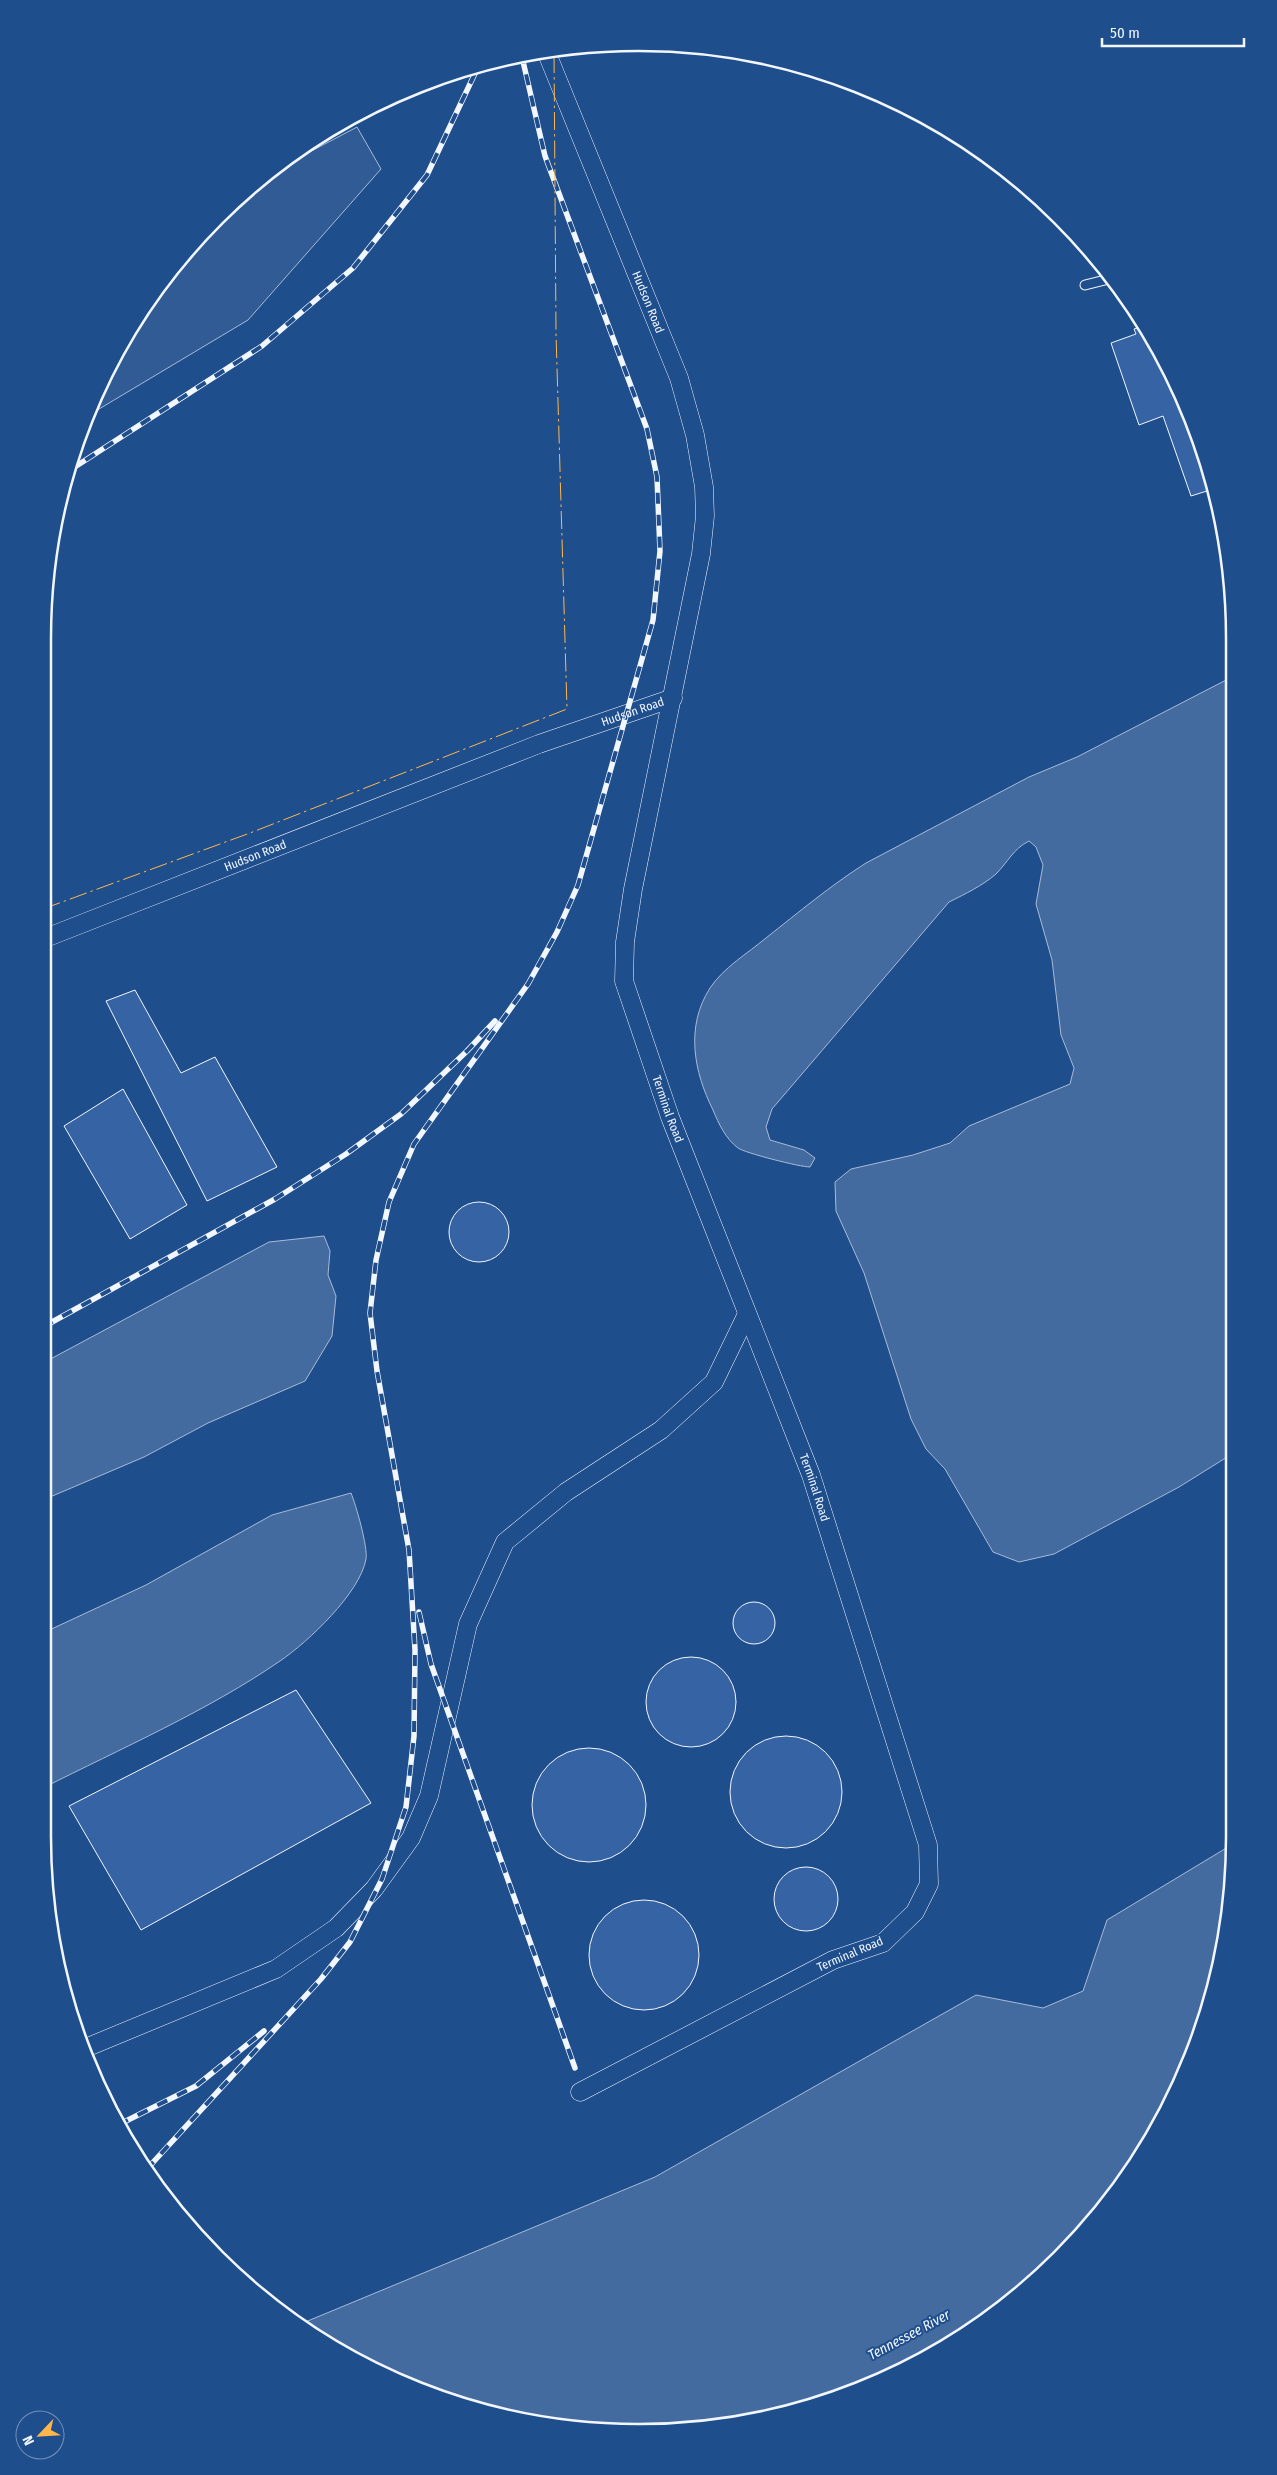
<svg xmlns="http://www.w3.org/2000/svg" width="1277" height="2475" viewBox="0 0 1277 2475" font-family="'Fira Sans Condensed',sans-serif">
<rect width="100%" height="100%" fill="#1f4e8c"/>
<path fill="#305b95" stroke="#a8bbd7" d="M357,127L381,169L248,320L89,415L104,375L166,275L246,190L268,174Z"/>
<g fill="#446ba0" stroke="#a8bbd7">
<path d="M1230,678L1232,1454L1179,1487L1054,1554L1019,1562L993,1552L945,1469L926,1449L911,1419L864,1273L836,1211L835,1182L851,1169L913,1155L950,1143L969,1126L1070,1084L1074,1068L1061,1035L1052,960L1036,904L1043,865L1036,847L1029,841C1013,849 1008,862 996,874C982,886 965,894 949,902L772,1109L766,1127L770,1140L804,1150L815,1158L810,1167C800,1167 745,1153 738,1148C725,1138 719,1124 713,1110C694,1072 685,1027 710,988C723,968 748,953 766,938C799,912 830,886 866,863L1029,777L1077,757Z"/>
<path d="M324,1236L330,1251L328,1275L336,1296L332,1336L305,1381L208,1423L144,1457L43,1500V1363L269,1242Z"/>
<path d="M351,1493C356,1505 368,1547 366,1559C360,1593 308,1642 280,1661C209,1710 120,1749 43,1788V1633L146,1585L272,1515Z"/>
<path d="M1233,1844V1875L1214,1991L1173,2100L1112,2199L1060,2258L969,2332L867,2387L792,2412L678,2431H599L485,2412L410,2387L308,2332L298,2325L655,2177L976,1995L1043,2008L1083,1991L1107,1920Z"/>
</g>
<g fill="#3563a3" stroke="#f2f6ff">
<path d="M1141,327L1189,411L1210,490L1191,496L1163,416L1139,425L1111,343L1136,334L1134,329Z"/>
<path d="M135,990L181,1073L215,1057L277,1167L207,1201L106,1001Z"/>
<path d="M123,1089L187,1205L130,1239L64,1126Z"/>
<circle cx="479" cy="1232" r="30"/>
<circle cx="754" cy="1623" r="21"/>
<circle cx="691" cy="1702" r="45"/>
<path d="M296,1690L371,1803L141,1930L69,1806Z"/>
<circle cx="786" cy="1792" r="56"/>
<circle cx="589" cy="1805" r="57"/>
<circle cx="806" cy="1899" r="32"/>
<circle cx="644" cy="1955" r="55"/>
</g>
<g fill="none" stroke-linecap="round" stroke-linejoin="round">
<g stroke="#f2f6ff" stroke-width="11">
<path id="service" d="M1085,285L1113,278"/>
</g>
<g stroke="#f2f6ff" stroke-width="19">
<g id="minor">
<path id="s1" d="M546,51L679,378L695,435L704,487L705,516L701,554L633,889L625,942L624,981L670,1117L811,1475L928,1845L929,1884L915,1912L883,1943L833,1960L580,2092"/>
<path id="s2" d="M43,939L539,744L673,698"/>
<path d="M83,2049L276,1969L336,1928L374,1889L411,1838L429,1796L468,1624L505,1542L566,1492L661,1430L714,1382L747,1314"/>
</g>
</g>
<use href="#service" stroke="#1f4e8c" stroke-width="9"/>
<use href="#minor" stroke="#1f4e8c" stroke-width="18"/>
<g stroke="#f2f6ff" stroke-width="5.5">
<g id="rail">
<path d="M67,472L262,346L353,268L427,175L478,67"/>
<path d="M43,1327L275,1199L346,1154L401,1114L467,1051L495,1021"/>
<path d="M419,1612L431,1664L575,2068"/>
<path d="M118,2125L196,2086L264,2031"/>
<path d="M146,2170L321,1979L350,1942L382,1879L406,1807L414,1736L415,1650L409,1550L377,1371L370,1313L376,1260L389,1202L414,1144L528,984L557,932L578,885L653,620L660,551L657,477L647,429L545,156L522,57"/>
</g>
</g>
<use href="#rail" stroke="#1f4e8c" stroke-width="4" stroke-dasharray="11" stroke-linecap="butt"/>
<path stroke="#ffb74d" stroke-width="1" stroke-dasharray="18 4 2.5 4" stroke-linecap="butt" d="M43,909L250,833L567,709L556,333L554,49"/>
</g>
<g text-anchor="middle" dominant-baseline="central" stroke-width="4" stroke-linejoin="round" paint-order="stroke">
<g font-size="12" fill="#f2f6ff" stroke="#1f4e8c">
<text stroke="none"><textPath href="#s1" startOffset="271">Hudson Road</textPath></text>
<text stroke="none"><textPath href="#s2" startOffset="632">Hudson Road</textPath></text>
<text stroke="none"><textPath href="#s2" startOffset="228">Hudson Road</textPath></text>
<text stroke="none"><textPath href="#s1" startOffset="1102">Terminal Road</textPath></text>
<text stroke="none"><textPath href="#s1" startOffset="1508">Terminal Road</textPath></text>
<text transform="translate(850 1954) rotate(-23)">Terminal Road</text>
</g>
<g font-size="14" font-style="italic" fill="#f2f6ff" stroke="#1f4e8c">
<text transform="translate(909 2335) rotate(-28)">Tennessee River</text>
</g>
</g>
<path d="M0 0H1277V2475H0ZM638 51H639A587 587 0 0 1 1226 638V1837A587 587 0 0 1 639 2424H638A587 587 0 0 1 51 1837V638A587 587 0 0 1 638 51Z" fill="#1f4e8c" fill-rule="evenodd"/>
<path fill="none" stroke="#f2f6ff" stroke-width="2.5" d="M638 51H639A587 587 0 0 1 1226 638V1837A587 587 0 0 1 639 2424H638A587 587 0 0 1 51 1837V638A587 587 0 0 1 638 51Z"/>
<g transform="translate(40 2435) rotate(245)"><circle r="24" fill="#1f4e8c" stroke="#7391ba"/>
<path d="M0-4L9 19L0 12L-9 19Z" fill="#ffb74d"/>
<text y="-8" font-size="14" font-weight="bold" text-anchor="middle" fill="#f2f6ff">N</text>
</g>
<path d="M1102 38v8h142v-8" fill="none" stroke="#f2f6ff" stroke-width="2.5"/>
<text x="1110" y="38" font-size="15" fill="#f2f6ff" stroke="#1f4e8c" stroke-width="4" paint-order="stroke">50 m</text>
</svg>
